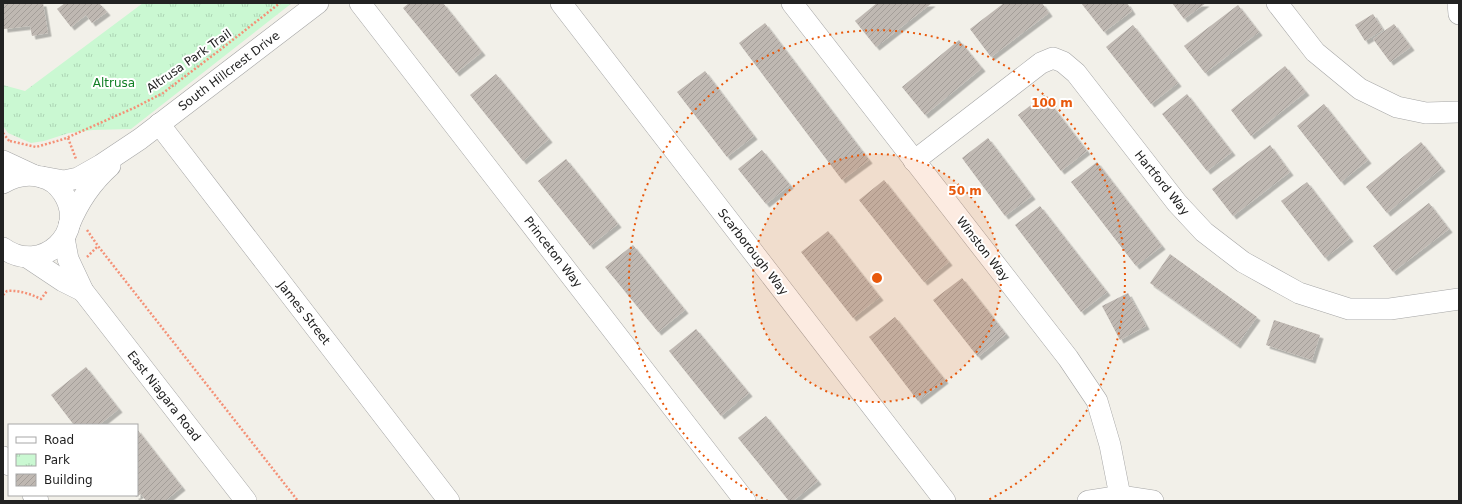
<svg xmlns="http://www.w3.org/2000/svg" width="1462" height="504" viewBox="0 0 1462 504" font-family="'DejaVu Sans',sans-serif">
<defs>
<pattern id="park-tufts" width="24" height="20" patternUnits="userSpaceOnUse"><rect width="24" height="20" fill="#caf8d2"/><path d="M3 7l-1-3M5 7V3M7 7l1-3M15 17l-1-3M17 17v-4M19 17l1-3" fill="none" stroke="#add4b4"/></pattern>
<pattern id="building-hatch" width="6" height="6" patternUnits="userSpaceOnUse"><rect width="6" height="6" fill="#bfb8b2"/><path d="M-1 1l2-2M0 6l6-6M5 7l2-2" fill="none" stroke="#a49e99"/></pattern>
<filter id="shadow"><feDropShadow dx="3.5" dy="3.5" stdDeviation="0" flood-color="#0004"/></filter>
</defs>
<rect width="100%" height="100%" fill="#f2f0e9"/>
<path fill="url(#park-tufts)" d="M143,3H292L131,129L93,130L69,133L44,141L31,143L8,133L3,126V85L25,91Z"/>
<g fill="url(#building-hatch)" filter="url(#shadow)">
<path d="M3,3H43L48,33L32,36L30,26L4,29Z"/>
<path d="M65,3H99L107,12L92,23L86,15L71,27L57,9Z"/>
<path d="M409,3H443L482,52L456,73L403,8Z"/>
<path d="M877,3H932L876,47L855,21Z"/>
<path d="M1004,3H1042L1049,13L991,57L970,29Z"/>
<path d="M1081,3H1127L1132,11L1104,32Z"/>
<path d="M1172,3H1206L1184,19Z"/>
<path d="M1238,5L1259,32L1205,73L1184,46Z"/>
<path d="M1373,14L1383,30L1365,41L1355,25Z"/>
<path d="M765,23L869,160L842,180L739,43Z"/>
<path d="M1394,24L1411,47L1390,62L1373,39Z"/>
<path d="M1133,25L1178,83L1151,104L1106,47Z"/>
<path d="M959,40L982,68L925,115L902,87Z"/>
<path d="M1285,66L1306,92L1251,136L1231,110Z"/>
<path d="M705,71L754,136L727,157L677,92Z"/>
<path d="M496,74L549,139L523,161L470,95Z"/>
<path d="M1187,94L1232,152L1207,171L1162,114Z"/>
<path d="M1044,95L1087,151L1061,171L1018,115Z"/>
<path d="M1324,104L1368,160L1341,182L1297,126Z"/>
<path d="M988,138L1032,196L1005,216L962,158Z"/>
<path d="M1421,142L1442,168L1387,213L1366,187Z"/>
<path d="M1270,145L1290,172L1233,216L1212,189Z"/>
<path d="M762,150L790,185L766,204L738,169Z"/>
<path d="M566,159L618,224L590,246L538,181Z"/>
<path d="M1097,162L1162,246L1136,266L1071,182Z"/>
<path d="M884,180L949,262L924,282L859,200Z"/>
<path d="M1307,182L1350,238L1325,258L1281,201Z"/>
<path d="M1429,203L1449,229L1393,272L1373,246Z"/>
<path d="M1040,206L1107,292L1081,312L1015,225Z"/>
<path d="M828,231L880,297L853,318L801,252Z"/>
<path d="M633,245L685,310L658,332L605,267Z"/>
<path d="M1170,254L1257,317L1237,345L1150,283Z"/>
<path d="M962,278L1006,334L978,357L933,300Z"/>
<path d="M1128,293L1146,326L1120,340L1102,306Z"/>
<path d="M895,317L945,380L918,401L869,337Z"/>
<path d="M1274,320L1320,335L1312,360L1266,345Z"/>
<path d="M696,329L749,393L721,416L669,351Z"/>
<path d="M86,367L119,409L99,425H74L51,395Z"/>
<path d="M766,416L818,481L793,501H789L738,438Z"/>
<path d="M137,429L182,487L165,501H146L141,494L136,497L135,495H137Z"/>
</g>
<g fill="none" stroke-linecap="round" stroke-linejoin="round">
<g stroke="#a6a6a6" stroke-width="22">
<g id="minor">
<path d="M360,3L745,501"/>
<path d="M561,3L945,501"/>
<path d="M792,3L1068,358L1097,401L1110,445L1120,496"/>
<path d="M1277,3L1315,52L1360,89L1397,107L1426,113L1459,112"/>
<path d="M1458,3L1459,14"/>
<path d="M159,124L449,501"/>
<path d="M3,161L33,175"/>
<path d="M914,161L1041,63L1053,58L1063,62L1076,73L1177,203L1204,232L1243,262L1299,293L1349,309H1390L1459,299"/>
<path d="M42,177L64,181L78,178L101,165L140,139L318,3"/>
<path d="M3,183C15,176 27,173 41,177C50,179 58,185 63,193C89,232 41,276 3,248"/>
<path d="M69,225C78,203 92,182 110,166"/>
<path d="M64,238L68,259L83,291L246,501"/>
<path d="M27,257L63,281L83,291"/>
<path d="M3,457L9,465"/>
<path d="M33,495L38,501"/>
<path d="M1088,501L1120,496L1153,501"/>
</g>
</g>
<g stroke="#f49177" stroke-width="2.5" stroke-dasharray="2 2" stroke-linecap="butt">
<path d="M3,133L10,142"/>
<path d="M68,138L76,159"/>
<path d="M10,141L36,147L64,139L136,107L163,93L216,53L280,3"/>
<path d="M87,230L98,246L298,501"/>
<path d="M87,257L98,246"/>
<path d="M3,295L7,291C20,290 30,294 41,299L47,291"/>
</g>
<use href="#minor" stroke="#fff" stroke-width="21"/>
</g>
<circle cx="877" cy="278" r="124" fill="#e8590c" fill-opacity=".12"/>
<g fill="none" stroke="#e8590c" stroke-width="2" stroke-dasharray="2 4">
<circle cx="877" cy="278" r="124"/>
<path d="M768 501A248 248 0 1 1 986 501"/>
</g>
<g text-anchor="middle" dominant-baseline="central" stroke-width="4" stroke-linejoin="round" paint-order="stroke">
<g font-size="12" fill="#222" stroke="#fff">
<text transform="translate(189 61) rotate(-35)">Altrusa Park Trail</text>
<text transform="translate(229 71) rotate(-37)">South Hillcrest Drive</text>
<text transform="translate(1162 183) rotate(51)">Hartford Way</text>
<text transform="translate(983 249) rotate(52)">Winston Way</text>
<text transform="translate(553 252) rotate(52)">Princeton Way</text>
<text transform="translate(753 252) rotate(52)">Scarborough Way</text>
<text transform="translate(304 313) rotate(52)">James Street</text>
<text transform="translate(164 396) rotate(52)">East Niagara Road</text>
</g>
<g font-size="12" fill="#117f25" stroke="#fff">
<text x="114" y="83">Altrusa</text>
</g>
</g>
<circle cx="877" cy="278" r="6" fill="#e8590c" stroke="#fff" stroke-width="2"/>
<g font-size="12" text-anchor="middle" font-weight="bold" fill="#e8590c" stroke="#fff" stroke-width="4" stroke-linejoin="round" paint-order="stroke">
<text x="1052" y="107">100 m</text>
<text x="965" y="195">50 m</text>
</g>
<rect width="1462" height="504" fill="none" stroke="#222222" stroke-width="8"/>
<rect x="8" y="424" width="130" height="72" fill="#ffffff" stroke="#a7a7a7"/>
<rect x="16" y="437" width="20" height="6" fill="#ffffff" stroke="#a7a7a7"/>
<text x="44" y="444" font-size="12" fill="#222222">Road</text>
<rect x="16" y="454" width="20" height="12" fill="url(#park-tufts)" stroke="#a7a7a7"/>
<text x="44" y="464" font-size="12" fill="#222222">Park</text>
<rect x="16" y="474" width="20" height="12" fill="url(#building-hatch)" stroke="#a7a7a7"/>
<text x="44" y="484" font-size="12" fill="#222222">Building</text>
</svg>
